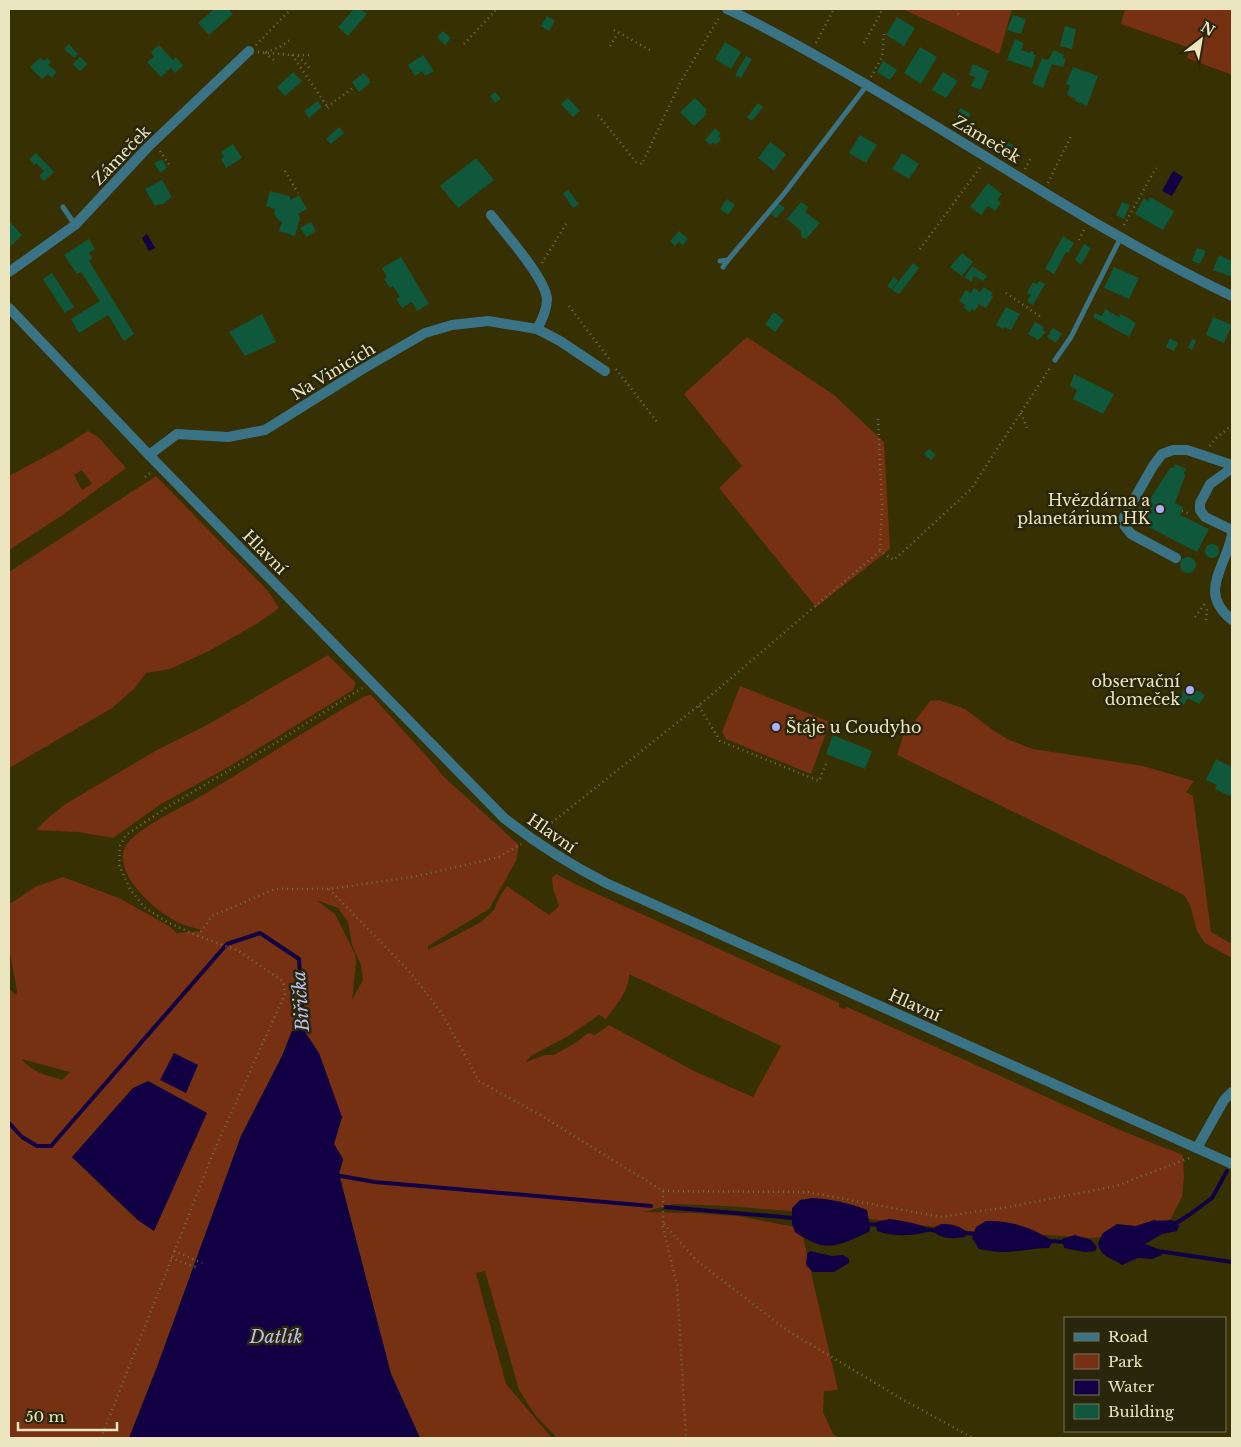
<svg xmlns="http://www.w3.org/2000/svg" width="1241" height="1447" viewBox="0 0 1241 1447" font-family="'Libre Baskerville',serif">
<rect width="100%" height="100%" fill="#363002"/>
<g fill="#763113" fill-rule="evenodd">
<path d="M903,9H1012L999,54Z"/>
<path d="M1125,9H1232V75L1187,58L1190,48L1121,24Z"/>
<path d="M747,337L834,395L884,442L890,549L816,607L719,488L742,466L684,394Z"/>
<path d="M88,431L99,438L126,468L64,514L9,550V476L61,448ZM82,470L92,484L82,490L74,475Z"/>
<path d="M156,476L268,591L279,608L258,623L209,651L170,669L146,673L134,689L112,708L9,768V572Z"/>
<path d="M328,655L356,683L353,690L230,766L161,804L113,838L78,832L36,830L48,818L67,803L157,750L207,725Z"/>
<path d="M740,686L830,722L811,774L726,739L722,732Z"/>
<path d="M371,695L431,761L444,777L519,845L516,861L489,909L428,946V950L481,922L494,910L500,896L507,886L549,915L559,906L553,888L552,878L556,874L575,884L839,1003V1007L844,1009L847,1007L1122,1131L1183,1155L1184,1177L1182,1197L1170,1220L1134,1235L1090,1238L1047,1235L1011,1236L837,1215L727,1206L674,1204L644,1212L693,1213L737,1216L801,1228L838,1390L824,1391L823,1412L833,1434L840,1438H557L536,1416L519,1390L485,1271L476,1273L506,1384L552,1438H420L391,1374L339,1174L343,1159L334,1144L342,1117L292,1031L282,1056L241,1136L157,1367L129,1438H9V989L16,995L17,991L9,947V908L10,904L35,887L63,877L119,898L171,927L176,933L202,931C197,928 190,927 184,925C161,916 120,882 123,854C124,844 133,837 141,831C164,814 192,803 216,787C266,757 314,725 365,696ZM316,900L338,908L348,922L352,945L361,965L363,980L352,1000L356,963L355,954L335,914ZM629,974L781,1046L753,1097L694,1071L609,1025L595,1035L588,1033L577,1042L554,1055H545L526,1062L531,1056L570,1035L599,1015L606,1019C616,1005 629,992 629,974ZM21,1059L70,1072L62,1080C43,1074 36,1074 21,1059ZM133,1088L138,1221L72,1157Z"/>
<path d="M939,700L965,709L993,730L1009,740L1033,749L1143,766L1194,781L1186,792L1193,796L1211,932L1232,944V958L1205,943L1197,931L1190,905L1184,895L897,755L903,736L930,701Z"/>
</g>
<g fill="#120045">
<path d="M1173,171L1183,177L1172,196L1162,191Z"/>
<path d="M147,234L155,248L149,251L142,238Z"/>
<path d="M301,1026L319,1053L342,1117L334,1144L343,1159L339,1174L391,1374L420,1438H129L157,1367L241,1136L282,1056L292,1031Z"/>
<path d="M174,1053L198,1065L186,1093L160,1080Z"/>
<path d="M148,1081L207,1113L154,1231L139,1221L72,1157L133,1088Z"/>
<path d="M812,1198C832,1199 849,1203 867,1210L870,1227L869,1232C836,1246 828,1254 795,1232L792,1224V1208L800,1200Z"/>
<path d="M890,1219C903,1221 916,1223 928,1228V1232C911,1236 894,1237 877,1231L876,1222Z"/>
<path d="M1154,1220C1163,1223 1173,1216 1179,1226L1177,1231L1162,1234L1145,1244L1161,1250L1162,1255L1152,1259L1138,1258L1122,1265C1110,1256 1101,1258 1098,1243L1103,1233L1117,1224L1136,1226Z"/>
<path d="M986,1221C1012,1220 1032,1228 1053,1241L1049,1248C1034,1248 1019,1252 1003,1252C995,1252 987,1250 979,1249L972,1238L976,1227Z"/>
<path d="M941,1224C952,1224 958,1225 967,1232L965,1237C954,1239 942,1239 934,1232L935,1227Z"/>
<path d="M1075,1235L1091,1240L1097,1247L1095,1251L1085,1252L1064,1248L1062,1239Z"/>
<path d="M810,1251L832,1256L843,1255L849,1259V1263L834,1272H813L806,1265L807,1254Z"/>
</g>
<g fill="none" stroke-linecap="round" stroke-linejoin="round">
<g stroke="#120045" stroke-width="4">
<path d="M9,1123L22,1137L37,1146H51L227,944L260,933L299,959L304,1034"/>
<path d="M335,1175L375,1182L651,1206"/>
<path d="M665,1207L794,1218"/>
<path d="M866,1224L881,1225"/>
<path d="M1173,1225L1189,1215L1212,1198L1227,1171"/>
<path d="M923,1229L939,1231"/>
<path d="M963,1233L979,1234"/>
<path d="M1050,1241L1066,1242"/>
<path d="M1158,1251L1232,1262"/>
</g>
</g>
<g fill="#10583c">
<path d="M214,9H228L233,14L209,35L198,23Z"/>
<path d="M354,9H360L367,14L348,36L338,27Z"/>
<path d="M1013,15L1026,19L1021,34L1007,30Z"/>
<path d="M547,16L555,21L549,31L541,26Z"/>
<path d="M897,17L915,28L904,46L886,35Z"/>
<path d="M1065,26L1076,29L1072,49L1060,46Z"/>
<path d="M443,31L451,38L445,45L437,37Z"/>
<path d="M1015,39L1024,43L1021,50L1030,53L1031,51L1034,52L1033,54L1036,55L1032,68L1007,60Z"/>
<path d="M725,42L741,52L731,69L715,59Z"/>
<path d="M69,44L78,54L74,58L64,49Z"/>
<path d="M159,45L173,60L176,57L183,66L175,73L171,68L161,77L147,62L154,57L151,52Z"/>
<path d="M920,47L937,57L921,84L904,73Z"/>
<path d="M1054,50L1064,55L1063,58L1066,59L1063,67L1052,64L1043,88L1032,83L1042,58L1048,60Z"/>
<path d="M423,55L434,71L425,76L422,71L415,76L408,65Z"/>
<path d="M746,56L752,59L741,78L735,75Z"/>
<path d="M80,57L87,64L80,71L73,64Z"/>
<path d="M40,58L44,61L47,58L51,62L48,65L57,72L52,78L48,74L42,79L30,67Z"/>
<path d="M883,61L897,70L890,80L877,72Z"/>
<path d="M973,64L989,71L981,90L971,86L975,77L969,75Z"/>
<path d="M1073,67L1098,76L1087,106L1075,101L1076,99L1067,95L1070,86L1066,84Z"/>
<path d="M293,72L302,81L285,96L277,87Z"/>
<path d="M943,72L958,81L946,98L932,90Z"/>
<path d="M364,73L371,82L359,92L352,82Z"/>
<path d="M495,92L501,99L495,103L490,96Z"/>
<path d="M568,98L580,111L573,117L561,104Z"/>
<path d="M695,98L707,110L705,112L707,114L694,126L680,112Z"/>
<path d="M318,101L322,107L309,118L304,111Z"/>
<path d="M758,103L763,107L752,121L747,117Z"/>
<path d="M961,108L971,114L964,126L954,119Z"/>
<path d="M339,127L344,133L331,144L326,139Z"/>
<path d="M715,128L721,134L718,136L721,139L716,145L713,142L710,145L705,140Z"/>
<path d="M860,135L877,145L866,163L849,153Z"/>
<path d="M1006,141L1016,147L1012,154L1002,149Z"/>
<path d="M770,142L786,154L774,171L758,158Z"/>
<path d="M233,144L242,158L226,168L221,159L224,157L221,152Z"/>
<path d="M36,153L54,172L44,181L39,176L44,171L36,163L34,165L29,159Z"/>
<path d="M902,153L919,164L909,179L892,169Z"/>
<path d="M476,158L494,180L458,208L440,186Z"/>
<path d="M162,159L167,168L160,173L154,163Z"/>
<path d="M162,180L172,197L163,204H160L155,206L145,189Z"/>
<path d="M988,183L1002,194L997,200L1001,203L995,211L988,206L981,215L970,207Z"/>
<path d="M568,190L579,204L573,208L563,193Z"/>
<path d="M270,191L289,196L291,200L299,195L307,209L298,214L300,218L295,236L279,231L282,222L278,220L274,213L275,209L266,206Z"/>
<path d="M1150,197L1174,211L1163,230L1135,214L1144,198L1148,201Z"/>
<path d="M727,199L735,205L728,215L720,209Z"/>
<path d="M801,202L808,207L805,212L820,223L806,239L801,237V231L787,219Z"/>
<path d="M1122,202L1130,205L1124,219L1116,215Z"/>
<path d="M779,204L785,208L776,218L771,214Z"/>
<path d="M9,221L22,235L11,246L9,243Z"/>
<path d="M311,222L316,231L306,237L300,228Z"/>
<path d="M679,231L688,239L683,245L679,242L675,246L670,241Z"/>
<path d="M1063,236L1074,243L1068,253L1066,252L1054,274L1045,269Z"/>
<path d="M89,239L95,249L89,253L92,258L89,261L134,334L124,341L108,315L79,333L71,319L100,301L81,272L77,274L64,255Z"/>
<path d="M1084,244L1091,248L1081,265L1075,260Z"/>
<path d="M1197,248L1206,251L1200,264L1192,261Z"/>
<path d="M962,253L973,262L962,276L950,267Z"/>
<path d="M1219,255L1232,261V277L1213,270Z"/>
<path d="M401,257L429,304L417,311L412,302L402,308L396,299L400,297L393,286L390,288L384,279L387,277L382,268Z"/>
<path d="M913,263L919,268L899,294L892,290Z"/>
<path d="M972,266L987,276L983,281L974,276L971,282L965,277Z"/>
<path d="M1114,267L1139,278L1129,299L1104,288Z"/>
<path d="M52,273L74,307L65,313L43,279Z"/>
<path d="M894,277L898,281L892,289L887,286Z"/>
<path d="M1039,281L1045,284L1033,305L1027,301L1031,295L1027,293L1033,282L1037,284Z"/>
<path d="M984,287L993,293L991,295L993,297L986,308L979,304L975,311L972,309L970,312L964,308L965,305L959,301L966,290L971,293L974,288L980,292Z"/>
<path d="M1006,307L1020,314L1011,330L1004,327L1003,329L996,325Z"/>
<path d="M1105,309L1119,317L1121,314L1136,323L1129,337L1093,317L1095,313L1102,316Z"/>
<path d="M774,312L784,320L775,332L765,324Z"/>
<path d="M262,314L276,342L245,356L229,332Z"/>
<path d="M1213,317L1232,325L1224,343L1206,335Z"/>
<path d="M1035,322L1044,327L1043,330L1046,332L1038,340L1028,334Z"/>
<path d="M1053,328L1062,334L1056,343L1047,337Z"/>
<path d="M1170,338L1178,343L1174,351L1166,347Z"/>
<path d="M1192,339L1196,341L1192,350L1188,348Z"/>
<path d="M1074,374L1114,394L1103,414L1073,399L1077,390L1070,386Z"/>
<path d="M929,449L936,455L931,460L924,454Z"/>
<path d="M1175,464L1186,469L1184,473L1185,476L1175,503L1183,507L1180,515L1209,529L1197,552L1133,519L1145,496L1150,499L1170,468H1173Z"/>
<circle cx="1212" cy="551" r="7"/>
<circle cx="1188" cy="565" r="8"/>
<path d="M1187,685L1205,695L1199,704L1188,698L1183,706L1176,702Z"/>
<path d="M833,735L872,751L865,769L826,754Z"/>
<path d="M1216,759L1232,767V797L1215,789L1217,785L1206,780Z"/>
</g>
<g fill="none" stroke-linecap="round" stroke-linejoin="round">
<g stroke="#746f43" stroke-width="2.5" stroke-dasharray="1 4" stroke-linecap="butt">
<path d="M956,9L959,16"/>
<path d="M614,30L650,50"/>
<path d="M816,43L834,9"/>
<path d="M864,43L881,13V9"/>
<path d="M464,44L497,9"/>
<path d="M256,45L291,9"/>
<path d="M610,46L618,33"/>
<path d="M258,52L292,55H309"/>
<path d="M266,52L278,48L290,40"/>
<path d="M265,53L274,60"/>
<path d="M292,55L329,109"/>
<path d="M298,56L311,69"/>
<path d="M871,77L882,57L884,34"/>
<path d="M327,107L353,88"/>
<path d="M598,115L636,162L642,164L680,83L720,16"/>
<path d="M160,151L170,166"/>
<path d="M1025,169L1031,158"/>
<path d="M285,171L298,193"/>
<path d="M1048,183L1072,134"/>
<path d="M1124,225L1156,168"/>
<path d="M1079,240L1085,228"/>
<path d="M920,249L981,166"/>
<path d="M542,263L566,224"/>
<path d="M1006,293L1041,317"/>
<path d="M569,306L610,360"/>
<path d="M616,369L657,422"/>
<path d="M1021,413L1027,428"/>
<path d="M878,419L882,504L880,551"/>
<path d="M1210,446L1216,438L1232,425"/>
<path d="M145,477L150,473"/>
<path d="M1182,511L1190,514"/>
<path d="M1195,617L1206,602"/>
<path d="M1206,620L1207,607"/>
<path d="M699,706L720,741L819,781L827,761"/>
<path d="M540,832L703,702L880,551L894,560L971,489L1050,368"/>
<path d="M329,889L409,971L441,1012L479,1081L540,1115L663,1191V1227L677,1285L686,1438"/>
<path d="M198,936L212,916L275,889H329L418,876L499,857L521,844"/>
<path d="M663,1191L808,1192L940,1217L1008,1207L1116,1186L1189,1158"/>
<path d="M664,1224L696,1260L788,1331L902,1399L973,1438"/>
<path d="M174,1251L202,1263"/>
<path d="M171,1258L196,1267"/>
<path d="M101,1438L214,1151L285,994L284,985L281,980L239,951L198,936L167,922L144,907L130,889L119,865L120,846L126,835L169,806L272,745L362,688"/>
</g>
<g stroke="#3b7386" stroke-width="5">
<path d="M63,207L75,225"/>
<path d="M720,261L728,260L783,195L867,85"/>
<path d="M723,267L728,260"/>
<path d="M1055,360L1071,337L1121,237"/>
</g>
<g stroke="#3b7386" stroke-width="10">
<path d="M727,9C766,27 803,48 841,70C971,144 1097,232 1232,296"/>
<path d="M491,215C504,232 546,279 547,299C547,310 542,320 537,329"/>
<path d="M9,272L75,225L148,147L249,51"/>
<path d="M9,308L149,455L504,818C538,845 567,863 606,883L1232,1164"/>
<path d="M149,455L177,434L228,437L265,430L361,370L425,333L452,325L488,321L537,329L560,341L605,371"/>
<path d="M1232,468L1210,484L1200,503V510L1205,517L1232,530"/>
<path d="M1232,534C1226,568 1197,592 1232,620"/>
<path d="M1176,558L1131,534L1124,525V517L1153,466L1162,454L1173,450H1187L1232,465"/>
<path d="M1197,1148L1224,1100L1232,1092"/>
</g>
</g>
<g fill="#acaffb" stroke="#29260c" stroke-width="2">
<circle cx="1160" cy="509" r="5"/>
<circle cx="1190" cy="690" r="5"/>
<circle cx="776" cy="727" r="5"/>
</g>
<g text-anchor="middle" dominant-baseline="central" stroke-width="5" stroke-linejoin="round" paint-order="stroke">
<g font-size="16" fill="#ebe6bf" stroke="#29260c">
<text transform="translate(987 139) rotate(31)">Zámeček</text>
<text transform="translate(121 155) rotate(-46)">Zámeček</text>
<text transform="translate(333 371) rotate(-31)">Na Vinicích</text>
<text transform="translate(265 552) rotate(45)">Hlavní</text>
<text transform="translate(552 833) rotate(35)">Hlavní</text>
<text transform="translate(915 1005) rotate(24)">Hlavní</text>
</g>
<g font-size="16" fill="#ebe6bf" stroke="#29260c" text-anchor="end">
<text x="1150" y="500">Hvězdárna a<tspan x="1150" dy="18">planetárium HK</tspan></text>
<text x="1180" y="681">observační<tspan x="1180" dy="18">domeček</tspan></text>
<text x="786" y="727" text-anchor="start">Štáje u Coudyho</text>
</g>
<g font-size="18" font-style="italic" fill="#bdc0f2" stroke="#29260c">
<text transform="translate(301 1001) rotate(-94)">Biřička</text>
<text x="276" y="1337">Datlík</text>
</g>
</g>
<rect width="1241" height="1447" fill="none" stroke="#ebe6bf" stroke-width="20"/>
<rect x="1064" y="1317" width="162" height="115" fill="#29260c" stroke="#777354"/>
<rect x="1074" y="1333" width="25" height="8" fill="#3b7386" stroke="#777354"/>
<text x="1108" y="1342" font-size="15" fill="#ebe6bf">Road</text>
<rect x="1074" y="1354" width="25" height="15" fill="#763113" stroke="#777354"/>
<text x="1108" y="1367" font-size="15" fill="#ebe6bf">Park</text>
<rect x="1074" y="1380" width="25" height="15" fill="#120045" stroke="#777354"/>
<text x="1108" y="1392" font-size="15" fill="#ebe6bf">Water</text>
<rect x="1074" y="1404" width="25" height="15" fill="#10583c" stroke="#777354"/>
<text x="1108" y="1417" font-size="15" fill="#ebe6bf">Building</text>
<g transform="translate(1201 40) rotate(31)" stroke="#29260c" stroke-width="4" paint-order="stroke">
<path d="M0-4L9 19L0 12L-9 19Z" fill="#ebe6bf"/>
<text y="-8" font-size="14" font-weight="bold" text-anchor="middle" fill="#ebe6bf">N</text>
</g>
<path d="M18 1422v8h99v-8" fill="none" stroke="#ebe6bf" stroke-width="2.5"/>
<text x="25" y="1422" font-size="15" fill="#ebe6bf" stroke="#29260c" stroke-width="4" paint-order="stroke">50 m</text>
</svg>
